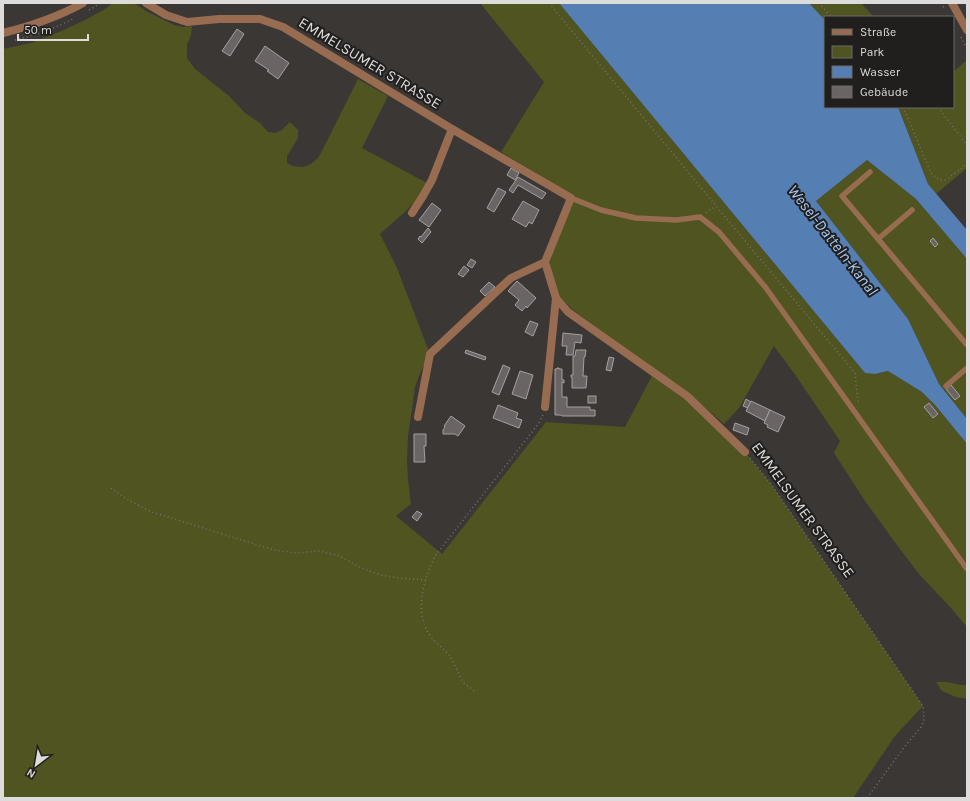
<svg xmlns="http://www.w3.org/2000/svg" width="970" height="801" viewBox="0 0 970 801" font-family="Karla,sans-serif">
<rect width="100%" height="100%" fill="#3b3735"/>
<g fill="#4f5421">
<path d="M113,3H134L146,11L174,25L183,27L192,26L191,35L187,45V58L195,69L229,96L245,113L260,123L268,132L275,133L282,130L290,122L298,130V138L287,156V163L293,166L303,167L311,164L318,158L325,145L358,79L388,96L362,148L427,183L422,194L406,211L380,234L397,268L430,354L421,371L415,387L412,409L408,436L407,460L408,479L411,504L396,516L442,554L546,422L625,427L652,376L684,399L721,434L745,452L771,484L923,706L895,736L853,798H3V49L31,43L59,32L85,20L105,9Z"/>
<path d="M480,3H559L865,373L875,374L888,371L922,392L935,405L967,444V627L950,607L919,574L897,545L865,501L834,453L840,441L796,376L774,346L739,408L724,424L694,398L573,310L561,298L555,288L550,269V261L552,252L576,197L501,152L544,82Z"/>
<path d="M809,3H861L874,17H825V20Z"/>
<path d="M967,60V168L936,194L928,184L898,107H953V72Z"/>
<path d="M867,160L916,199L967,259V419L939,384L908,319L816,201Z"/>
<path d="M936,682H947L961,685H967V699L956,697L942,691Z"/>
</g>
<path fill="#557eb3" d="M559,3H809L825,20V107H898L928,184L967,230V259L916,199L867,160L816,201L908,319L939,384L967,419V444L935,405L922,392L888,371L875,374L865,373Z"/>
<g fill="#6a6564" stroke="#a6a0a0">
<path d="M237,29L244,34L230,56L222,51Z"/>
<path d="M265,46L289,63L278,79L267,71L269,70L255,61Z"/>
<path d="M511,168L519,173L515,180L507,175Z"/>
<path d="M518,177L546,193L542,199L518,185L513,193L509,190Z"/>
<path d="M498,188L506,192L494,212L487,208Z"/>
<path d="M523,201L539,210L532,224L529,222L526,227L512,219Z"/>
<path d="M432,203L441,210L429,227L419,220Z"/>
<path d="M428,228L431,232L422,243L418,239L420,236L421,237Z"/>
<path d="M933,238L938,244L935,247L930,241Z"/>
<path d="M471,259L476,262L472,268L467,265Z"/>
<path d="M464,266L469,270L463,277L458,274Z"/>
<path d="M517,281L536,298L527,308L526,306L522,311L515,305L519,300L508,291Z"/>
<path d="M489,282L495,287L485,296L480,291Z"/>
<path d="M530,321L538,324L533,336L525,332Z"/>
<path d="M563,333L582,335L581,343L575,342L573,355H566L567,346H562Z"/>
<path d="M466,350L486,357L485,360L465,353Z"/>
<path d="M576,350H586L585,357H584L583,375V376H587L586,388H572V377H571V375H573V356H575Z"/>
<path d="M609,357L614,358L611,371L606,370Z"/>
<path d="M503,365L510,368L499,395L492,392Z"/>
<path d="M557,368H559V369H562V380H564V383L562,382V397H567V407H590V410H595V416H562L561,415H555V369H557Z"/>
<path d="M520,371L533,375L526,399L512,394Z"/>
<path d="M951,385L960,396L955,400L946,389Z"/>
<rect x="588" y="396" width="8" height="7"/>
<path d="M746,399L751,402L748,408L743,406Z"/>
<path d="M751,401L770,410L765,421L746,411Z"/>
<path d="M929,403L938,414L933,418L924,407Z"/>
<path d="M498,405L518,413L516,418L522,420L519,428L493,418Z"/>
<path d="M770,410L785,417L778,432L767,427L768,425L764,423Z"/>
<path d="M451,416L465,426L458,436L455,434H443V430L445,427L444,426Z"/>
<path d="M735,423L749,428L747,435L733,430Z"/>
<path d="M414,434H426V446H424L425,462H414Z"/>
<path d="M417,511L422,514L417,521L412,517Z"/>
</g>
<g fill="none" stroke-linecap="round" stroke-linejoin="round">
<g stroke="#757270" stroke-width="1.5" stroke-dasharray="1 3" stroke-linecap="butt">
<path d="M549,3L716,206L855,373L858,403"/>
<path d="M819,3L831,17"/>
<path d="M941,3L944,8"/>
<path d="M89,10L101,3"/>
<path d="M961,37L967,49"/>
<path d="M15,40C36,35 56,28 75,18"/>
<path d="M903,107L931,173L939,180H946L967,164"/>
<path d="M938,107L967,145"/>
<path d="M706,213L716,206"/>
<path d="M750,458L771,484L923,706L924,719L922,726L905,746L867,798"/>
<path d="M111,488L130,501L152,512L274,550L296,553L319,551L340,556L359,567L381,575L399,578L426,580"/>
<path d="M474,691C471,688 467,686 464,683C459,676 456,666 451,658C447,651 438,645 432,638C413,614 423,581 435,556L539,423L543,415"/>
</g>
<g stroke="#986c50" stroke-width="5.5">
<path d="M870,172L842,196L967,345"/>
<path d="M571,198L601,210L636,218L676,220L700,217L719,232L766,288L967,569"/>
<path d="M878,239L912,210"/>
<path d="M946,386L967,368"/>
</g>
<g stroke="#986c50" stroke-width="8">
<path d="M146,3L166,15L187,22L219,19H260L283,27L452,129L571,198L545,262L556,298L568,312L687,396L745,452"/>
<path d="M952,3L967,30"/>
<path d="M412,213L423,196L432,180L452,129"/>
<path d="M545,407L556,298"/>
<path d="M418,417L430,354L511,278L545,262"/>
</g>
<path stroke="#986c50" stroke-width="8" d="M3,33C31,26 58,17 83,3"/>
</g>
<g text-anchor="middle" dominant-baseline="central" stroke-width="4" stroke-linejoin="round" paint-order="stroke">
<g font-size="15" fill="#dedcda" stroke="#211f1e">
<text transform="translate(370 63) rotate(31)">EMMELSUMER STRASSE</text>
<text transform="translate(803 510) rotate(54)">EMMELSUMER STRASSE</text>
</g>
<g font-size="16" font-style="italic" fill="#a6c8f5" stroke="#211f1e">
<text transform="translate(833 240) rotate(52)">Wesel-Datteln-Kanal</text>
</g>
</g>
<rect width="970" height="801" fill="none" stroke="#dedcda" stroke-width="8"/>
<rect x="824" y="16" width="130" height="92" fill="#211f1e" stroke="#6d6b69"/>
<rect x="832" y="29" width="20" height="6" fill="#986c50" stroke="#6d6b69"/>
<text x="860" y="36" font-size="12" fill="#dedcda">Straße</text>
<rect x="832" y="46" width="20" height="12" fill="#4f5421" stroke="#6d6b69"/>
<text x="860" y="56" font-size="12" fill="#dedcda">Park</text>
<rect x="832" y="66" width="20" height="12" fill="#557eb3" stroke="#6d6b69"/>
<text x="860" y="76" font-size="12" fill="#dedcda">Wasser</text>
<rect x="832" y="86" width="20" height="12" fill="#6a6564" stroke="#6d6b69"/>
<text x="860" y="96" font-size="12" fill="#dedcda">Gebäude</text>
<g transform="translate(36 765) rotate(211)" stroke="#211f1e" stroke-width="3" paint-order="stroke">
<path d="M0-3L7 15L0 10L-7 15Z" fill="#dedcda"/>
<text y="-6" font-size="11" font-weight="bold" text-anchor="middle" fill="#dedcda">N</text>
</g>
<path d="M18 34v6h70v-6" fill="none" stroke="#dedcda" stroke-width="2"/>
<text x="24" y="34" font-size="12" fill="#dedcda" stroke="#211f1e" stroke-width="3" paint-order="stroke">50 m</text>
</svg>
